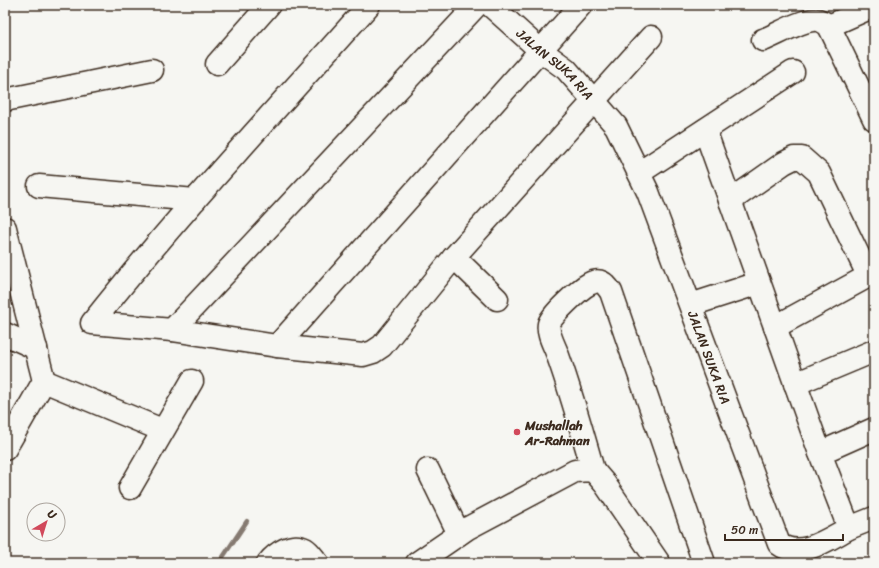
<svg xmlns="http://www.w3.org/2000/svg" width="879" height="568" viewBox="0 0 879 568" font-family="Sriracha,sans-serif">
<rect width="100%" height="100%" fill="#f6f6f2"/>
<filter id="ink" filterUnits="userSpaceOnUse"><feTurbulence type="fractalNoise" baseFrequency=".025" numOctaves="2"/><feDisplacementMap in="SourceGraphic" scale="8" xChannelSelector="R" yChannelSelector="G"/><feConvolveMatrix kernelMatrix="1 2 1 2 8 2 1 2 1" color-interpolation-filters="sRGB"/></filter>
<g filter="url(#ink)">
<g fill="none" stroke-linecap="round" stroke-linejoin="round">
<path stroke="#857a71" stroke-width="4.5" d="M219,563L247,521"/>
<g stroke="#3b2a1e" stroke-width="25">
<g id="minor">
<path d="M369,5C276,110 179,213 92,323L172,330L277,346L363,355L373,352L382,346L454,257L651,37"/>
<path id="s1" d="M490,5L540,50L566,69L616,126L648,192L779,544C800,560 830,538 849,528L820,453L705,130"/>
<path d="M829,26L874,6"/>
<path d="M763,40C776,35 802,20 814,20C820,19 825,23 829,26L874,119"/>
<path d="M217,64L269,5"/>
<path d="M5,100L152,70"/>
<path d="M639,173L793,72"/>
<path d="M39,186L195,200"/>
<path d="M730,201L784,163L794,158H802L819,173L868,275"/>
<path d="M5,228L44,381L5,449"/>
<path d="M454,257L497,299"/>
<path d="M700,302L759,283"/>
<path d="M775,327L874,273"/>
<path d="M172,330L477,5"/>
<path d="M5,334L36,348"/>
<path d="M277,346L581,5"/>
<path d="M44,381L162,430"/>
<path d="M795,384L874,351"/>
<path d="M820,453L874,429"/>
<path d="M428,470L459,534"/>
<path d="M593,470C582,431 571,392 557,353C554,345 547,333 549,324C551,315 581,288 589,284C600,278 605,283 611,292L704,563"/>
<path d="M130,488L192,381"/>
<path d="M849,528L874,518"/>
<path d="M268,563C276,553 292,542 305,549C310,552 314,559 318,563"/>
<path d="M417,563L468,528L575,471L593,470L605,484L659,563"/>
</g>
</g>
<use href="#minor" stroke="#f6f6f2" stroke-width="22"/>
</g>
</g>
<circle fill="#d1495b" stroke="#f6f6f2" stroke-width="1.5" cx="517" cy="432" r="4"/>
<g text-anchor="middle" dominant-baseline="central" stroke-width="3" stroke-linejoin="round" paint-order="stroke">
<g font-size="13" fill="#3b2a1e" stroke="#f6f6f2">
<text stroke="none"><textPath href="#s1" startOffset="88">JALAN SUKA RIA</textPath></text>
<text stroke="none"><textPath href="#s1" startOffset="425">JALAN SUKA RIA</textPath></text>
</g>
<g font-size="13" font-weight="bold" fill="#3b2a1e" stroke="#f6f6f2" text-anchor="start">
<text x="525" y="425">Mushallah<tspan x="525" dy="15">Ar-Rahman</tspan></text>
</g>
</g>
<rect width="879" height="568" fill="none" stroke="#f6f6f2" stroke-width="20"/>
<rect x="10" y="10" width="859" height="548" fill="none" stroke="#3b2a1e" stroke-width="1.5" filter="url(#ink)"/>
<g transform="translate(46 522) rotate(38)"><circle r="19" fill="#f6f6f2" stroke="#aba49d"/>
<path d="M0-3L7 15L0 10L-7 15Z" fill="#d1495b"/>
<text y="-6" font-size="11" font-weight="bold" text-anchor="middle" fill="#3b2a1e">U</text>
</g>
<path d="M725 534v6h118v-6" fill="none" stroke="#3b2a1e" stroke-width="2"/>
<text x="731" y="534" font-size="12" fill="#3b2a1e" stroke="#f6f6f2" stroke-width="3" paint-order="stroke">50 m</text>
</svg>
